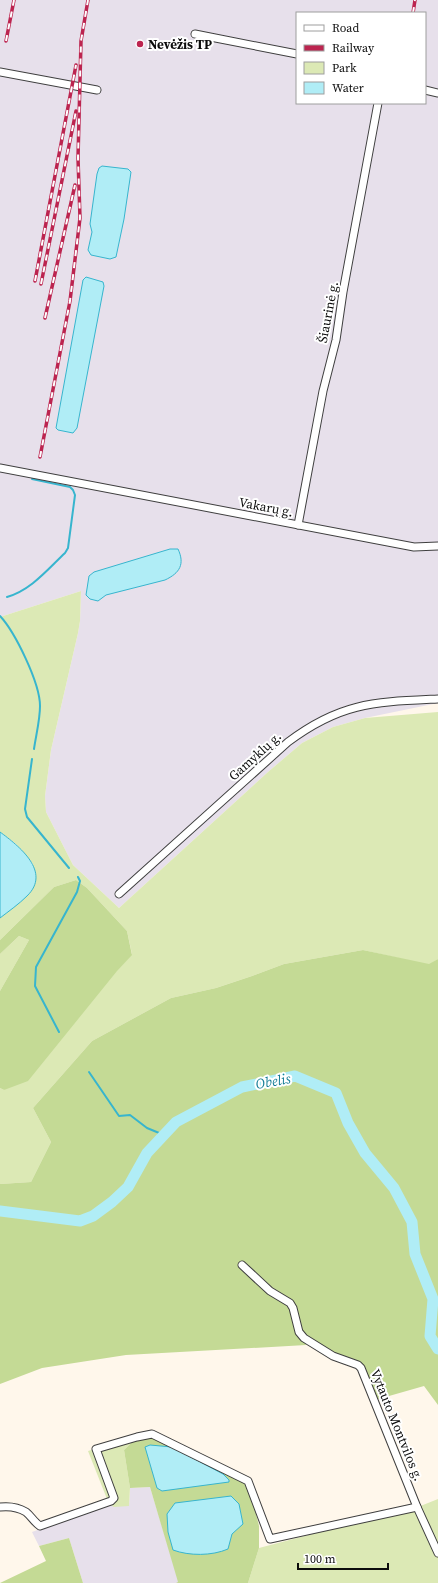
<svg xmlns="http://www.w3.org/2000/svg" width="438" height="1583" viewBox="0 0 438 1583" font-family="'Source Serif 4',serif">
<rect width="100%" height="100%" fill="#fff7eb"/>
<g fill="#e7e0eb" fill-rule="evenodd">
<path d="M0,0H438V703L365,718L333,727L302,743L268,772L119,908L73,865L46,812L45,796L51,750L78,633L80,621L81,591L0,617ZM297,13H425V103H297Z"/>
<path d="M150,1487L179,1583H83L69,1538L39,1546L32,1532L109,1504L129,1506L130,1488Z"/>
</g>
<g fill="#dce9b5">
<path d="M81,591L80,621L78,633L51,750L45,796L46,812L73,865L119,908L268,772L302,743L333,727L365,718L438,712V959L429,965L363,950L284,964L252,976L216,988L171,998L92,1041L33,1108L51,1142L31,1182L0,1184V1088L4,1090L132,954L127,931L87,888L76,880L54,887L0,940V918L28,895L33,864L16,844L0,832V617Z"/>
<path d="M19,936L29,940L0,991V954Z"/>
<path d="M137,1437L124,1450L130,1488L129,1506L114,1507L109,1504L88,1451Z"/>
<path d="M438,1499V1583H248L259,1548L423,1505Z"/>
</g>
<g fill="#c4da95">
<path d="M76,880L87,888L127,931L132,955L117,971L28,1081L4,1090L0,1088V991L29,940L19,936L0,954V940L54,887Z"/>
<path d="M363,950L429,964L438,959V1405L424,1386L375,1400L361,1368L304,1339L306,1345L126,1355L42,1368L0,1384V1184L31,1182L51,1142L33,1108L92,1041L171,998L216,988L252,976L284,964Z"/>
<path d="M152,1434L248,1481L259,1526V1548L248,1583H176L178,1582L150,1487L130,1488L124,1450L137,1437Z"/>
<path d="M69,1538L83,1583H0L46,1561L39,1546Z"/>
</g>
<g fill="#b0edf6" stroke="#37b5ce">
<path d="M102,166L128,169L131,172L124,219L116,257L110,259L91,255L88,250L92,232L90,224L97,174L99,168Z"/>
<path d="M86,277L103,282L104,286L77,428L73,433L58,430L56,428L83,280Z"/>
<path d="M170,549H178C185,564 180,573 165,580L106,595L98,601L90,599L86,595L89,576L94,572Z"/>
<path d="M0,832C19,846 52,872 27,896C19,904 9,911 0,918Z"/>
<path d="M150,1445L172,1447L223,1474L229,1480V1482L162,1491L157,1488L145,1447Z"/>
<path d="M231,1496L239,1504L243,1524L232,1534L228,1549C212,1556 189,1556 173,1550L168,1532L167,1514L175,1503Z"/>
</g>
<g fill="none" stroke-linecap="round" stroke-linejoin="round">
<g stroke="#37b5ce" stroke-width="2">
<path d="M7,597C31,590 47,570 65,553L68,548L75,495L73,490L70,487L32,479"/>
<path d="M0,616C15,632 40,683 40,706C40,720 36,735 34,749"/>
<path d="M32,759L25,809L27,817L69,868"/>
<path d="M59,1032L35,986L36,967L77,892L80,881L78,877"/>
<path d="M89,1072L119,1116L130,1115L147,1128L164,1135"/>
</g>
<path stroke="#b0edf6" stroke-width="11" d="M0,1211L80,1221L93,1216L112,1202L128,1187L147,1153L176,1122L242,1087L295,1076L336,1093L348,1123L365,1153L394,1188L412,1222L415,1254L433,1299L430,1336L438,1349"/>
<g stroke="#3f3f3f" stroke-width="9">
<g id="minor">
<path d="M195,34L297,54"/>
<path d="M0,72L97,90"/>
<path d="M425,90L438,93"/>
<path d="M0,468L414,547L438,546"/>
<path d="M298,525L323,391L336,340L343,292L378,103"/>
<path d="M119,894L288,742C341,702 375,702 438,699"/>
<path d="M242,1265L270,1291L290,1303L293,1308L299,1332L304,1338L333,1356L358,1365L361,1368L417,1507L438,1553"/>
<path d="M0,1507C9,1506 18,1507 26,1512C31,1516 34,1522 40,1526L111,1501L114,1498L96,1449L137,1437L152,1434L248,1481L270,1539L417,1507"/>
</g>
</g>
<use href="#minor" stroke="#fff" stroke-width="7"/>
<g stroke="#bc244f" stroke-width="3.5">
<g id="rail">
<path d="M413,13L415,0"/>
<path d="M6,41L14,0"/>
<path d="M35,281L76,65"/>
<path d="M41,284L76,111"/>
<path d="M45,318L75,185"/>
<path d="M40,457L70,301L80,218L78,158L81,41L88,0"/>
</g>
</g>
<use href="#rail" stroke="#fff" stroke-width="2" stroke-dasharray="6" stroke-linecap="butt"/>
</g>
<circle fill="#bc244f" stroke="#fff" stroke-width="1.5" cx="140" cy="44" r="4"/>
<g text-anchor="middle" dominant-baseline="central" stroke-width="4" stroke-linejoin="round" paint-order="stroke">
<g font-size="13" font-weight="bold" fill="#0c0c0c" stroke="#fff" text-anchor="start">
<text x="148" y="44">Nevėžis TP</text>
</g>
<g font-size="13" fill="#0c0c0c" stroke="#fff">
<text transform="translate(328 312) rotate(-79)">Šiaurinė g.</text>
<text transform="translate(266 507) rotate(11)">Vakarų g.</text>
<text transform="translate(255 756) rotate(-42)">Gamyklų g.</text>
<text transform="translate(397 1425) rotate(68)">Vytauto Montvilos g.</text>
</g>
<g font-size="14" font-style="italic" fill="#157d97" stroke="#fff">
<text transform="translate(273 1081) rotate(-10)">Obelis</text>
</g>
</g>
<rect x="296" y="12" width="130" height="92" fill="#ffffff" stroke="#9e9e9e"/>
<rect x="304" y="25" width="20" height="6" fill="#ffffff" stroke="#9e9e9e"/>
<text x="332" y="32" font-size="12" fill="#0c0c0c">Road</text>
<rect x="304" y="45" width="20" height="6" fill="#bc244f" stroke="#9e9e9e"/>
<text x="332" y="52" font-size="12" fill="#0c0c0c">Railway</text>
<rect x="304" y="62" width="20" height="12" fill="#dce9b5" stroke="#9e9e9e"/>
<text x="332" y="72" font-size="12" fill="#0c0c0c">Park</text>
<rect x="304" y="82" width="20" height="12" fill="#b0edf6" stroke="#9e9e9e"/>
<text x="332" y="92" font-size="12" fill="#0c0c0c">Water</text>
<path d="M298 1563v6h90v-6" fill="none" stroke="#0c0c0c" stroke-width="2"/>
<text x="304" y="1563" font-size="12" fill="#0c0c0c" stroke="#ffffff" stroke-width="3" paint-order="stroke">100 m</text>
</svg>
